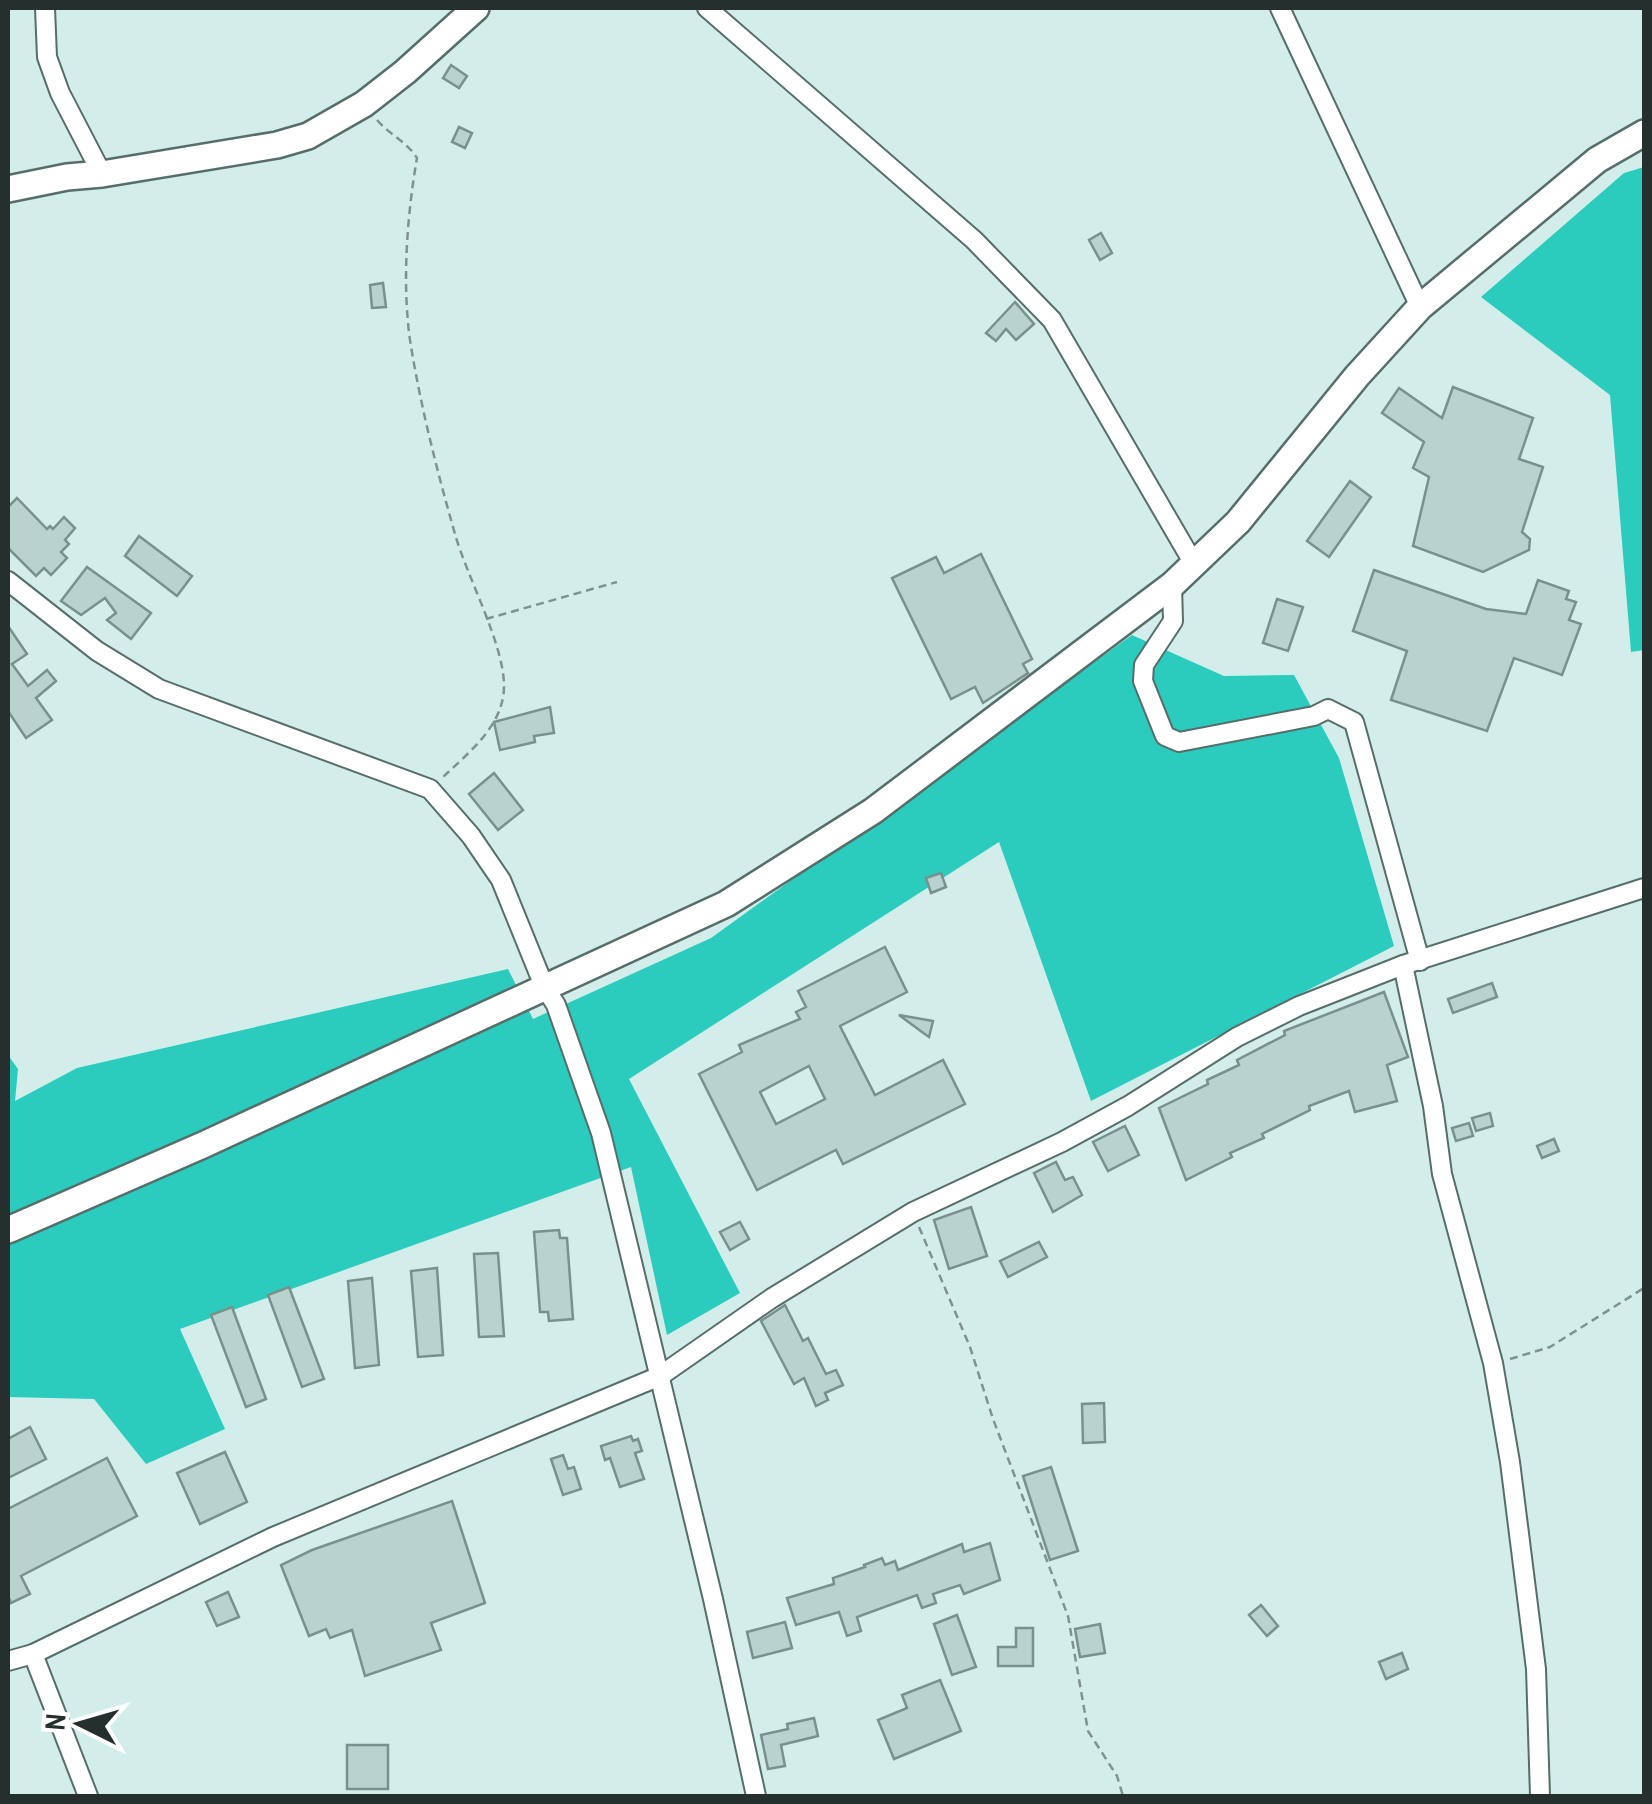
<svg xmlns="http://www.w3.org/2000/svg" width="1652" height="1804" viewBox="0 0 1652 1804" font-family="'Archivo Narrow',sans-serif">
<rect width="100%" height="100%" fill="#d3eeea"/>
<g fill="#2bccbe">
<path d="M1644,167V650L1631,652L1610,395L1481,297L1624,173Z"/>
<path d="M1132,635L1224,676L1294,675L1339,758L1394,946L1091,1101L999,842L629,1079L740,1293L667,1335L631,1167L180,1329L225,1429L146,1464L94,1399L8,1397V1055L18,1069L15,1101L77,1068L508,969L533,1019L711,938Z"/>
</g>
<g fill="#b8d2ce" stroke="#78918d" stroke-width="2.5" fill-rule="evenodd">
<path d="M451,65L467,76L459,88L443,78Z"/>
<path d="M459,127L472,133L465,148L452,142Z"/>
<path d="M1101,233L1112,253L1100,260L1089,240Z"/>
<path d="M383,283L386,307L372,308L370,285Z"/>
<path d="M1015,302L1034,324L1016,340L1006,329L996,341L986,333Z"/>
<path d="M1453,387L1533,418L1519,459L1543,467L1522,532L1530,539L1529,550L1483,572L1413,546L1429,477L1413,468L1424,442L1382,413L1399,388L1442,418Z"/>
<path d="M1350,481L1371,497L1329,557L1307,541Z"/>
<path d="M17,498L47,529L50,526L53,529L64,517L75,528L65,540L69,544L61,552L67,558L51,575L44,568L36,576L8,548V507Z"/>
<path d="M139,536L192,576L177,596L125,556Z"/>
<path d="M981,554L1032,659L1023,664L1028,673L983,703L975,687L951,699L892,578L936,557L944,573Z"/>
<path d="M87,567L151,613L131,639L107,620L116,613L105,598L81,615L61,601Z"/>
<path d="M1374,570L1486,609L1526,614L1538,580L1569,591L1566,599L1576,602L1569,620L1581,624L1562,675L1514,658L1487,731L1391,700L1407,651L1353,631Z"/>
<path d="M1277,599L1303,607L1288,651L1263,643Z"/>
<path d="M8,626L27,654L12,664L28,686L47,670L56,681L36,698L52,720L26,738L8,711Z"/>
<path d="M550,707L554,733L534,736L535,742L500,750L494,722Z"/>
<path d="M494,773L523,810L498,830L469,794Z"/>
<path d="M941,873L946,887L931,893L926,878Z"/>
<path d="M885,947L907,992L840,1026L875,1095L943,1060L965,1104L843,1164L836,1150L757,1190L699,1074L742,1052L739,1045L800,1019L796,1012L806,1007L798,991ZM809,1066L825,1099L776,1124L760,1092Z"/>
<path d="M1492,983L1497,997L1453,1013L1448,999Z"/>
<path d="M1384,992L1408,1057L1387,1065L1397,1101L1355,1112L1349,1091L1309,1106L1310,1110L1262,1134L1264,1138L1230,1153L1232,1157L1186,1180L1159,1108L1208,1084L1207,1080L1239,1065L1237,1060L1285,1035L1284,1031Z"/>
<path d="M899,1015L933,1021L929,1037L922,1032Z"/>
<path d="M1490,1113L1493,1126L1476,1131L1472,1118Z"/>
<path d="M1469,1123L1473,1136L1456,1141L1452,1128Z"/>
<path d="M1125,1126L1139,1155L1108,1171L1093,1142Z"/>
<path d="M1554,1139L1559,1151L1542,1158L1537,1146Z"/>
<path d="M1056,1162L1065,1180L1073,1177L1082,1195L1053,1212L1034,1173Z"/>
<path d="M971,1207L987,1256L949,1269L934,1220Z"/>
<path d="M740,1222L749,1239L730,1250L720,1232Z"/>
<path d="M559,1230L560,1238H567L573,1319L549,1321L548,1312H540L534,1232Z"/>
<path d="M1039,1242L1047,1257L1008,1277L1000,1261Z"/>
<path d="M498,1253L504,1336L479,1337L474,1254Z"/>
<path d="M437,1268L443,1355L418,1357L411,1271Z"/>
<path d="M372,1278L379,1365L355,1368L348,1281Z"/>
<path d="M289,1287L324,1379L302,1387L268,1295Z"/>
<path d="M785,1305L803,1341L808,1338L826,1374L836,1370L843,1385L825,1393L828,1400L816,1406L804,1378L794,1384L761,1321Z"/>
<path d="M232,1307L266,1399L246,1407L211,1315Z"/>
<path d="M1104,1403L1105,1442L1083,1443L1082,1404Z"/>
<path d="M30,1427L46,1459L8,1478V1439Z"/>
<path d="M631,1436L633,1441L638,1439L642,1451L635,1453L644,1479L620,1487L610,1458L605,1460L601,1446Z"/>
<path d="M225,1452L247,1502L200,1524L177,1473Z"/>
<path d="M563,1455L568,1469L574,1467L581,1489L563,1495L551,1459Z"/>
<path d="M107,1458L137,1516L21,1576L30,1594L11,1603L8,1596V1509Z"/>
<path d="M1051,1467L1078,1551L1050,1560L1023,1476Z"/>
<path d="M452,1501L485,1603L431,1623L441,1650L365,1676L352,1630L330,1638L326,1629L309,1636L281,1565L312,1550Z"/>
<path d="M990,1543L1000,1580L964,1594L960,1585L933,1594L936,1603L922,1608L917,1595L857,1617L861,1631L847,1636L839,1612L796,1625L787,1598L834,1584L833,1578L865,1567L864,1565L882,1558L885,1565L895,1561L898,1570L962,1544L964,1552Z"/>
<path d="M228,1592L239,1617L217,1626L206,1602Z"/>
<path d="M1261,1605L1278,1626L1267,1636L1249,1615Z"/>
<path d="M957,1615L976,1667L952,1675L934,1624Z"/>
<path d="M785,1622L792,1648L753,1658L747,1632Z"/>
<path d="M1100,1624L1105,1653L1080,1657L1075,1629Z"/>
<path d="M1016,1628H1033V1666H998V1647H1016Z"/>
<path d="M1402,1653L1408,1669L1386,1679L1379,1662Z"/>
<path d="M940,1680L961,1731L894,1759L878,1720L907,1708L902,1695Z"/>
<path d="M814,1718L818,1736L781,1745L785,1766L768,1769L761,1735L788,1729L787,1724Z"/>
<rect x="347" y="1745" width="41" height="44"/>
</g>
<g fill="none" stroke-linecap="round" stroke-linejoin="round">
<g stroke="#566e6a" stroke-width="22">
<g id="street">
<path d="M45,8L47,57L60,93L102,174"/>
<path d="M707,8L974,240L1052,320L1194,564"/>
<path d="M1280,8L1420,307"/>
<path d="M8,581L97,651L159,689L430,789L471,836L501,880L544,986L556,1005L601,1133L713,1599L756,1796"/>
<path d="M1172,585L1173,621L1144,665L1143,681L1165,736L1179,742L1314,716L1328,709L1354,722L1420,961"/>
<path d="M1403,965L1433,1106L1442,1174L1493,1363L1510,1462L1536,1669L1540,1796"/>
<path d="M33,1654L88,1796"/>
<path d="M8,1661L33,1654L273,1537L660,1376L772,1298L913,1212L1062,1142L1128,1106L1237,1037L1299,1006L1403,965L1644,888"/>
</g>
</g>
<g stroke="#566e6a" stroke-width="30">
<g id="secondary">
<path d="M8,189L67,177L102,174L277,145L308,136L364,104L405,72L476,8"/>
<path d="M8,1230L203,1145L726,904L873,811L1172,585L1238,522L1357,376L1420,307L1597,160L1644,133"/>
</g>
</g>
<g stroke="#809290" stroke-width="2.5" stroke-dasharray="8 5" stroke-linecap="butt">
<path d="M377,120C390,135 407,142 417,158C407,215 402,283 410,340C420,404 437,471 455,534C467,577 504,644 504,686C504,726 468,753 442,778"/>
<path d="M486,619L617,582"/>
<path d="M919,1227L970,1347L993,1419L1068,1616L1088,1731L1117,1776L1123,1796"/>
<path d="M1510,1359L1550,1347L1644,1288"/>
</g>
<use href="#street" stroke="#fff" stroke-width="18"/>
<use href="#secondary" stroke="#fff" stroke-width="25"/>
</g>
<rect width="1652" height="1804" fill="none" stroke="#252f2e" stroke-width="20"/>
<g transform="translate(80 1724) rotate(275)" stroke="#ffffff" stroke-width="8" paint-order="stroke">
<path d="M0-8L18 38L0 25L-18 38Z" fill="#252f2e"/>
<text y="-15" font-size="28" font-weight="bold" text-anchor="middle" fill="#252f2e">N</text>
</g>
</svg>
